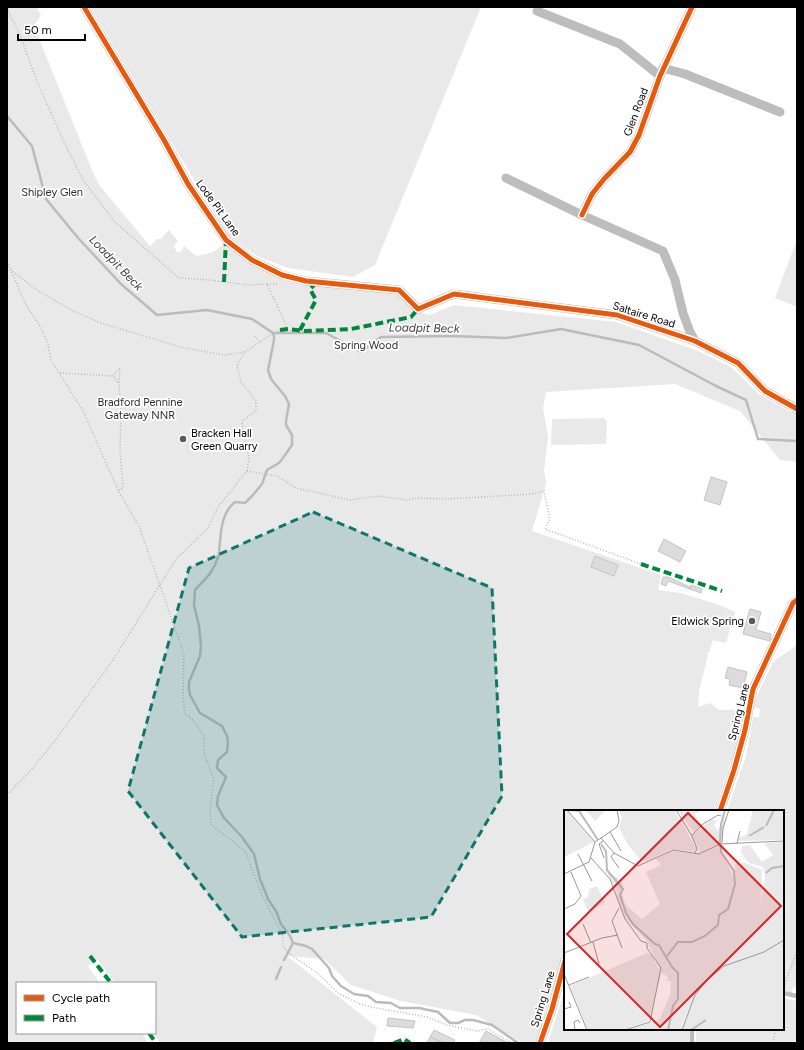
<svg xmlns="http://www.w3.org/2000/svg" width="804" height="1050" viewBox="0 0 804 1050" font-family="Figtree,sans-serif">
<rect width="100%" height="100%" fill="#fff"/>
<g fill="#e9e9e9">
<path d="M7,7H40L37,10L41,15L34,26L94,175L100,186L150,246L157,239H161L163,236L169,230L178,241L174,246L177,252H181L184,246L196,256C210,253 214,254 224,243L272,272L393,292L412,305V310L430,315L454,305L616,322L698,351L731,367L759,394L789,411L797,413V462L780,460L740,411L675,384L546,392L543,408L548,437L544,471L546,482L544,491L532,531L661,575L658,590L680,593L717,604L735,612L726,643L713,640L709,652L707,653L708,655L699,691L698,707L710,703L719,710H733L743,711L738,741L717,804L714,811H565V950L546,1010L544,1023L535,1043H522L476,1015L401,1001L351,985L324,959L287,956L377,1027L373,1043H160L153,1033H155V983H115L97,959L88,966L100,983H17V1033H142L148,1043H7Z"/>
<path d="M90,7H481L375,265L353,277L288,268L257,256L228,236Z"/>
<path d="M797,240V307L775,298Z"/>
<path d="M604,418L607,422L606,444L551,445L552,419Z"/>
<path d="M797,645V988L793,987L792,993L783,990V811H727L746,756L753,717H759L760,709L754,707L755,700L773,662Z"/>
<path d="M565,989V1029H689V1043H548Z"/>
<path d="M783,998L797,1001V1043H696V1029H783Z"/>
</g>
<g fill="none" stroke-linecap="round" stroke-linejoin="round">
<g stroke="#bbb" stroke-width="2.5">
<path d="M7,116L32,146L46,199L79,239L121,284L157,315L207,310L252,319L273,333H326L361,352L381,337L453,336L506,338L561,329L639,345L716,386L746,400L758,439L797,441"/>
<path d="M273,333L274,336V340L268,370L271,379L285,396L289,404L286,421V425L292,435V445L283,458L279,463L267,470L262,484L253,495L245,503L235,502C223,511 221,528 220,542C219,547 220,553 218,557C213,573 205,579 195,590L194,605L199,626L201,646L200,656L189,682V689L190,695L200,713L222,726L227,736L228,741L227,752L218,760L217,768L226,777L218,796L217,805L224,818L242,837L254,854L260,879L268,899L276,911L281,924L290,936L293,943L306,946L312,949L329,968L332,976L341,986L354,994L368,996L376,1002L391,1003L400,1008H419L438,1012L450,1023H458L465,1020H473L492,1025L518,1043"/>
<path d="M284,960L293,943"/>
<path d="M276,979L281,967"/>
</g>
</g>
<g fill="#dcdcdc" stroke="#c4c4c4">
<path d="M711,477L727,482L720,505L704,500Z"/>
<path d="M664,539L686,551L680,562L658,551Z"/>
<path d="M595,556L618,565L614,576L591,567Z"/>
<path d="M663,577H668L690,587V589L668,581L666,586L661,584Z"/>
<path d="M691,585L702,589L701,593L690,589Z"/>
<path d="M750,609L761,612L756,630L771,634L770,641L743,634Z"/>
<path d="M728,667L747,672L743,688L729,685L730,679L725,678Z"/>
<path d="M388,1018L415,1021L413,1028L387,1026Z"/>
<path d="M434,1030L455,1040L453,1043H443L430,1037Z"/>
<path d="M486,1031L508,1043H479Z"/>
<path d="M430,1037L443,1043H427Z"/>
</g>
<g fill="none" stroke-linecap="round" stroke-linejoin="round">
<g stroke="#b8b8b8" stroke-width="1.5" stroke-dasharray="1 2" stroke-linecap="butt">
<path d="M7,7L10,15L21,37L36,79L63,140L83,180L114,221L179,278L210,280L248,285L267,284L288,329"/>
<path d="M7,261L25,303L41,328L48,344L51,360L83,411L120,494L139,526L184,654L183,696L185,715L189,716V718L192,719L204,736V752L214,780L211,799L210,810L211,825L215,828L226,836L245,851L262,895L283,936V946L287,952L319,974L338,993L360,1004L376,1008L427,1017L447,1025L477,1031L488,1029L512,1043"/>
<path d="M7,270H11L37,290L71,310L101,323L184,348L225,355L245,352"/>
<path d="M267,284H279"/>
<path d="M255,336L260,342"/>
<path d="M60,373L113,376L119,384"/>
<path d="M113,376L120,368L119,384L121,412L120,450L123,488L118,491"/>
<path d="M247,471L277,476L296,488L350,500L378,496L407,500L417,498L447,499L533,494L544,491L550,519L545,529L641,564"/>
<path d="M7,795L33,768L57,738L113,660L176,559L208,528L218,507L247,471L249,458L243,432L242,421L256,411V401L241,382L237,365L245,352L266,338L280,330"/>
<path d="M784,987L797,951"/>
<path d="M773,1043L776,1029"/>
</g>
<g stroke="#bdbdbd" stroke-width="4.5">
<path d="M783,993L797,996"/>
<path d="M692,1029V1043"/>
</g>
<g stroke="#bdbdbd" stroke-width="9">
<path d="M84,7L164,140L188,184L226,240L252,260L282,275L306,281L399,290L418,309L454,294L617,315L695,341L738,363L765,391L797,409"/>
<path d="M537,11L620,44L660,76"/>
<path d="M663,68L685,74L780,112"/>
<path d="M506,178L582,215L663,251L675,280L683,313L690,332L695,341"/>
<path d="M582,215L592,194L604,179L630,152L639,135L660,76L692,7"/>
<path d="M720,811L734,770L745,730L753,689L793,603L797,600"/>
<path d="M540,1043L552,1009L565,961"/>
</g>
<g stroke="#00873e" stroke-width="4" stroke-dasharray="8 4" stroke-linecap="butt">
<path d="M224,282L226,240"/>
<path d="M280,330L288,329L305,331L351,329L411,317L418,309"/>
<path d="M300,330L316,300L310,289L317,282"/>
<path d="M641,564L722,591"/>
<path d="M90,956L111,983"/>
<path d="M149,1033L156,1043"/>
<path d="M394,1043L404,1039L410,1043"/>
</g>
<g stroke="#fff" stroke-width="8">
<g id="cycleway">
<path d="M84,7L164,140L188,184L226,240L252,260L282,275L306,281L399,290L418,309L454,294L617,315L695,341L738,363L765,391L797,409"/>
<path d="M582,215L592,194L604,179L630,152L639,135L660,76L692,7"/>
<path d="M720,811L734,770L745,730L753,689L793,603L797,600"/>
<path d="M540,1043L552,1009L565,961"/>
</g>
</g>
<use href="#cycleway" stroke="#e8590c" stroke-width="5"/>
</g>
<path fill="#0f766e" fill-opacity="0.2" stroke="#0f766e" stroke-width="3" stroke-dasharray="8 5" stroke-linejoin="round" d="M313,512L492,588L502,796L431,917L242,937L128,791L189,568Z"/>
<g fill="#595959" stroke="#fff" stroke-width="1.5">
<circle cx="183" cy="439" r="4"/>
<circle cx="752" cy="621" r="4"/>
</g>
<g text-anchor="middle" dominant-baseline="central" stroke-width="3.5" stroke-linejoin="round" paint-order="stroke">
<g font-size="11" fill="#000" stroke="#fff">
<text transform="translate(636 112) rotate(-69)">Glen Road</text>
<text transform="translate(218 208) rotate(54)">Lode Pit Lane</text>
<text transform="translate(644 315) rotate(17)">Saltaire Road</text>
<text transform="translate(739 712) rotate(-76)">Spring Lane</text>
<text transform="translate(543 999) rotate(-73)">Spring Lane</text>
</g>
<g font-size="11" fill="#2e2e2e" stroke="#fff">
<text x="52" y="192">Shipley Glen</text>
<text x="366" y="345">Spring Wood</text>
<text x="140" y="402">Bradford Pennine<tspan x="140" dy="13">Gateway NNR</tspan></text>
</g>
<g font-size="11" fill="#000" stroke="#fff" text-anchor="start">
<text x="191" y="433">Bracken Hall<tspan x="191" dy="13">Green Quarry</tspan></text>
<text x="744" y="621" text-anchor="end">Eldwick Spring</text>
</g>
<g font-size="12" font-style="italic" fill="#3f3f3f" stroke="#fff">
<text transform="translate(116 263) rotate(46)">Loadpit Beck</text>
<text transform="translate(424 328) rotate(1)">Loadpit Beck</text>
</g>
</g>
<g transform="translate(564 810)">
<rect width="220" height="220" fill="#fff"/>
<path d="M0,0H3L30,32L0,47ZM22,0H42L31,11ZM55,0L111,1L132,38L131,42L107,39L83,51L77,50L64,35L55,18L58,8ZM113,0H137L131,4L137,15L130,22ZM189,0H220V30L174,31V28L183,24ZM159,7H162L157,33L136,43L128,25L148,9L152,12L150,16L154,21ZM220,32V220H118L125,196L117,220H62L95,210L106,185L107,171H103L104,167L98,163L83,131L62,109L54,90L52,79L43,63L53,67L59,74L58,84L62,95L78,109L96,94L82,62L97,55L92,49L107,41L132,44L155,35L172,73L171,55L174,53H181L198,60L197,95L201,68L199,57L185,53L177,43L178,36L186,35L198,52L209,45L200,33ZM33,76L41,93L24,101L19,89L24,87L25,79ZM83,143L87,144L97,163L85,211L59,220H24L6,176Z" fill="#e9e9e9"/>
<path fill="none" stroke="#bbb" stroke-width="2" d="M7,0L15,1L34,30M202,16L210,0M185,26L200,17M37,34L42,41L43,60L59,79L56,85L62,103L69,114L91,134L95,135L108,157L114,163V189L109,196L104,220M202,63L208,58L220,56M103,146L114,132H128L141,126L154,115L155,105L164,99L171,74L170,61L157,42L156,32L157,14L161,0M127,220L142,210"/>
<path fill="none" stroke="#999" stroke-width="1" d="M3,0L31,32M112,0L128,26L133,39L131,43M46,22L57,41M128,25L139,14L154,5L157,6M37,28L50,43L74,56L109,40L135,44L156,34L220,31M39,31L35,34L40,48M158,33L159,18L165,0M173,33L176,21M50,43L47,47L55,58M14,44L28,71M27,48L46,69L61,109L77,131L83,133V138L97,158L86,212L61,220M0,64L25,52L31,32L53,17L55,11L53,0M55,98L48,111L58,138M0,99L11,94L17,86L7,62M19,114L27,133M29,132L35,154M0,143L38,128L54,125M0,164L23,220M5,175L25,167M0,199L7,197L5,192M11,220L10,212L14,210L16,213M118,220L131,185L143,170L160,156L200,142L220,130"/>
<path fill="#d62828" fill-opacity="0.15" stroke="#d62828" stroke-width="2" d="M124,3L217,96L96,217L3,124Z"/>
<rect width="220" height="220" fill="none" stroke="#000" stroke-width="2"/>
</g>
<rect width="804" height="1050" fill="none" stroke="#000000" stroke-width="16"/>
<rect x="16" y="982" width="140" height="52" fill="#ffffff" stroke="#999999"/>
<rect x="24" y="995" width="20" height="6" fill="#e8590c" stroke="#999999"/>
<text x="52" y="1002" font-size="12" fill="#000000">Cycle path</text>
<rect x="24" y="1015" width="20" height="6" fill="#00873e" stroke="#999999"/>
<text x="52" y="1022" font-size="12" fill="#000000">Path</text>
<path d="M18 34v6h67v-6" fill="none" stroke="#000000" stroke-width="2"/>
<text x="24" y="34" font-size="12" fill="#000000" stroke="#ffffff" stroke-width="3" paint-order="stroke">50 m</text>
</svg>
